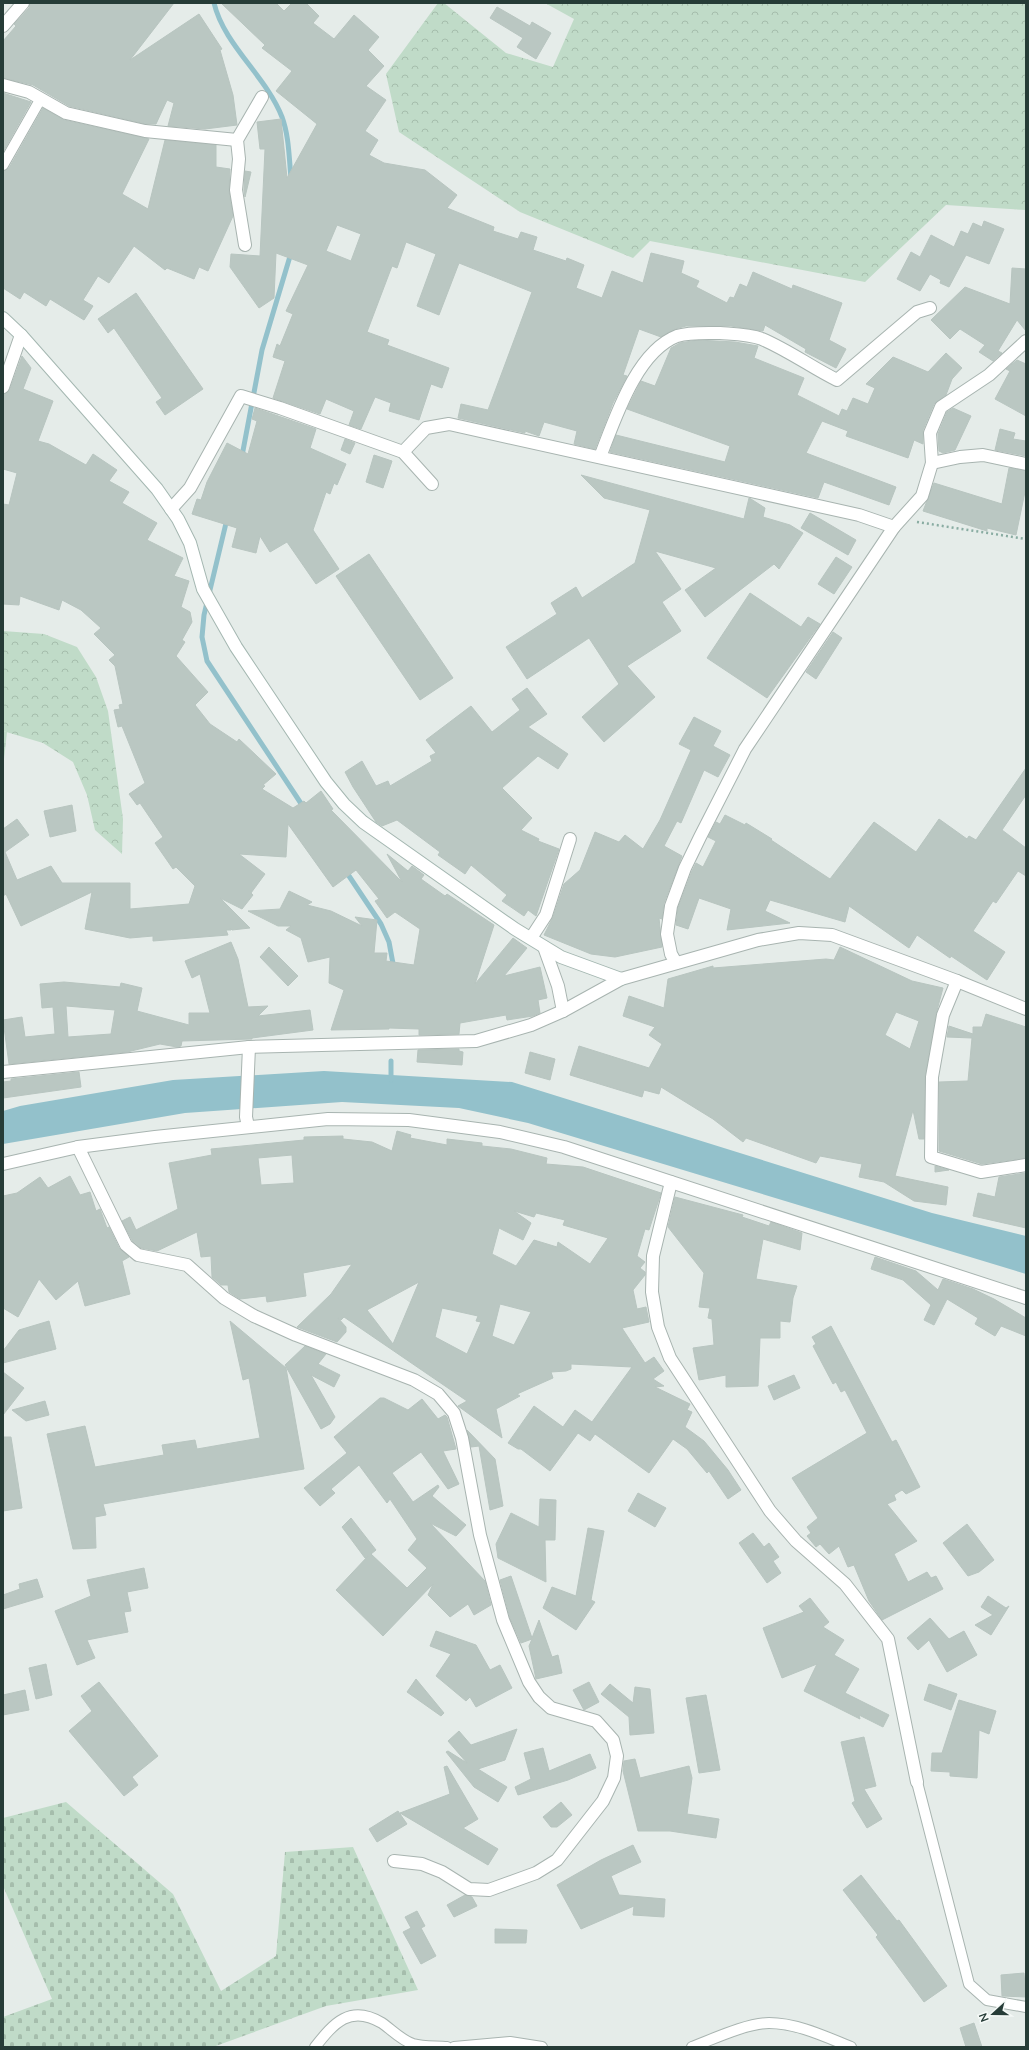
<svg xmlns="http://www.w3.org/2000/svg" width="1029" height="2050" viewBox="0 0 1029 2050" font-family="Lato,sans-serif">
<defs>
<pattern id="grass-tufts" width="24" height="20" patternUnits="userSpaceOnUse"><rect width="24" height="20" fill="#c0dbc8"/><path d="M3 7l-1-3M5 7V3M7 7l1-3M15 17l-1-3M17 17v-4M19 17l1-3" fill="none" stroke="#a5bdac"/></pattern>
<pattern id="forest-crowns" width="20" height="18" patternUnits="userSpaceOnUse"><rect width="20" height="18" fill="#c0dbc8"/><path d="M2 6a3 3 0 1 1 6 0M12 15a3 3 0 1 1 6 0" fill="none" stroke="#a5bdac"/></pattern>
<pattern id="cemetery-stones" width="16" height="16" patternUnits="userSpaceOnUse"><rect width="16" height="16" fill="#c0dbc8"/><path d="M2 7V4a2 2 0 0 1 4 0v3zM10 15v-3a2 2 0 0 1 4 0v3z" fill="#a5bdac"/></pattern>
</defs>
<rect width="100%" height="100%" fill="#e5ece9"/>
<path fill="url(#grass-tufts)" d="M3,731L7,732L3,768Z"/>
<g fill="url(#forest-crowns)">
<path d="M438,3H444L506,53L553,67L574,19L545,3H1026V210L946,205L865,282L650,241L633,258L520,212L399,132L386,74Z"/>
<path d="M3,631L44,634L77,647L96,677L108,711L123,819L122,854L95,830L87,795L73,762L43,743L3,731Z"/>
</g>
<path fill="url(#cemetery-stones)" d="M66,1802L173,1894L221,1991L276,1956L285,1852L353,1847L418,1990L326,2006L213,2047H3V2017L52,1999L3,1886V1818Z"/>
<path fill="#93c1cb" d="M324,1071L512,1082L932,1213L1026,1236V1274L528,1123L459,1108L342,1102L185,1113L3,1144V1111L20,1106L173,1080Z"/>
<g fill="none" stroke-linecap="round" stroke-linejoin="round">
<g stroke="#93c1cb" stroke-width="5">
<path d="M214,3C224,45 266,76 282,117C289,136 289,157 291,178"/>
<path d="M242,456L262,350L291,253"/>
<path d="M227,519L204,615L202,637L207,661L304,808"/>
<path d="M345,870L381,924L389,942L394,969"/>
<path d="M391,1080V1061"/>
</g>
</g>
<g fill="#bac7c2" stroke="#b8c5c0" fill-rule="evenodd">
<path d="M30,3H174L130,60L199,14L222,49L220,50L233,95L237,125L205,129L168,126L174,103L167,100L156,124H146L69,106L33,85L3,78V41L16,26L14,24L29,8Z"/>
<path d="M221,3H276L284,11L292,3H306L319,16L313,23L334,39L354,15L379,37L368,50L384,66L366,86L386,100L365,131L378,140L369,155L384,163L425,170L457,195L447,208L494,227L493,231L518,239L521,232L537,237L533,250L566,261L567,258L584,265L576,288L602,298L612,271L643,283L651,253L684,261L681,273L699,281L696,287L727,303L730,297L734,298L740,284L747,287L753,272L792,289L793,285L842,303L829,340L846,349L836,368L805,352L806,349L765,325L763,331L731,326H686L675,329L661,337L639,329L623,375L627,376L613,403L595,449L574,444L577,431L544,422L539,436L525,431V433L458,418L461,404L488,410L532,292L459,263L439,315L417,306L436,254L406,242L397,268L392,266L367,332L389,340L387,345L449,368L442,388L431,384L419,420L389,411L391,403L375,397L361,429L349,425L354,411L326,399L320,414L273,398L285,361L273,357L277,344L280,346L293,314L286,311L308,265L276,253L274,298L259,308L230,267L231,254L260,256L265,149H260L257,122L281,119L287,178L317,124L276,91L292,71L262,48L265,45ZM337,225L361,234L351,261L326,251Z"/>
<path d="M497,7L530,26L532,22L551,33L536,59L517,47L523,38L490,18Z"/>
<path d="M3,93L31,102L3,152Z"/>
<path d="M43,108L64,120L149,139L122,194L148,209L165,140L216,145V167L230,169L229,191L233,216L208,271L199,267L194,279L167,268L165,270L134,246L109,283L98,276L83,300L93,306L84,320L50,299L46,306L24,292L20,299L3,288V171L9,168Z"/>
<path d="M245,171L251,172L245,197L244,190Z"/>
<path d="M984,221L1004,229L989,264L966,255L949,287L940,283L941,280L930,274L920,291L897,279L911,252L920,257L931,235L954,247L961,231L968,234L973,223L982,227Z"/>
<path d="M1012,268L1026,269V331L1017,320L998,351L1002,353L993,361L979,352L985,345L960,329L950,339L931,320L965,287L1010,304Z"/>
<path d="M136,293L203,389L165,415L156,402L162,398L114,328L108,333L98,319Z"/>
<path d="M698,340L735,342L758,346L754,358L804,378L797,395L839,416L842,409L847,411L853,398L868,404L875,388L866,384L893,357L928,372L946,353L962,368L952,379L946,395L934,404L923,430V444L914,440L908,458L846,436L848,431L822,421L806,453L896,487L889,505L824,482L818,498L610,452L616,435L725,462L730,446L627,409L641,381L655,386L671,348L680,343Z"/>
<path d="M22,356L31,368L23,389L53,401L38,441L49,444L86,465L93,454L117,470L109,481L129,492L122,503L157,523L147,540L183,558L174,576L189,581L181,607L190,612L192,622L182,640L185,642L176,656L208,692L195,705L210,724L237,742L239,739L276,774L263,785L265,786L262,789L293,808L304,801L306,803L321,791L333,809L331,810L402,882L387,854L408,871L412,866L424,875L421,879L445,896L447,894L494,925L475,984L513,938L527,948L504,976L540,967L547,998L538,1000L540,1013L533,1016L507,1020L506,1015L460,1023L459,1034L419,1035V1029L389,1028V1029L331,1030L344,990L329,983L330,957L308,962L301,938L286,930L291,926H278L248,911L280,909L289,891L312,902L307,905L331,911L362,926L355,917L377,920L374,953H387L386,961L414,965L420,929L395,912L387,918L375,901L379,899L356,870L333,887L288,824L286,857L239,854L265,874L251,893L253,895L242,909L220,898L250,928L232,930L230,928L231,930H226L228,935L153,941V936L130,938L85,929L92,892L21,926L6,894L3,896V829L17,819L29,835L5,852L17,880L51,866L62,883H130V909L189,904L195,886L176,867L173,869L155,843L163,837L140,803L137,805L129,794L145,783L122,726L118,727L114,710L120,709L119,705L123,704L115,666L109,660L115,655L94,634L101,628L81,610L62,600L59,610L20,596L19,605L3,604V504L9,505L17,473L3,469V394L10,389Z"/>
<path d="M1017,360L1026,364V416L995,399L1010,371L1006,369Z"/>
<path d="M255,408L316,429L310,448L346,464L337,485L334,483L330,494L326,492L313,530L339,569L316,584L287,542L270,552L260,536L256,553L232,547L237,528L192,514L197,499L201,500L207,482L227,443L248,454L257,421L252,419Z"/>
<path d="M953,408L971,416L955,450L943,453L939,451L938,434L947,412Z"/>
<path d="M1000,429L1015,433L1013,439L1026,441V456L995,450Z"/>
<path d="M345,439L355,443L350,454L341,450Z"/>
<path d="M374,455L392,461L383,488L366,482Z"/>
<path d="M1009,468L1026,471V487L1016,535L987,528V531L923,511L934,483L1002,504Z"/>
<path d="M581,475L744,519L749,498L751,499L765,508L763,517L790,525L803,533L779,569L774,564L705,617L685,590L716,568L655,551L681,589L662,602L681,631L627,666L655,697L604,742L582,717L619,684L589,638L527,679L506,647L557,614L551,603L576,587L582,598L635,563L650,510L604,498Z"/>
<path d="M810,513L856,540L848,555L801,528Z"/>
<path d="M369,554L453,678L420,700L336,576Z"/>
<path d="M836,557L852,567L834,594L818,584Z"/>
<path d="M750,593L801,627L808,617L820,624L767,698L707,658Z"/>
<path d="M833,632L842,638L816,679L806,672Z"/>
<path d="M527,688L547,714L528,727L568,754L558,769L538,756L502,788L532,818L521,830L539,839L538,841L559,849L536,916L528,910L524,916L502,901L507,895L471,865L465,874L438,855L440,852L397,820L382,826L376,822L353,787L345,772L362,761L376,786L388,781L390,786L432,761L430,756L436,753L426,740L471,706L492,732L520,710L512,699Z"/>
<path d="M694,717L721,731L713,746L730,755L718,777L704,770L681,823L677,821L664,846L682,856L664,903L662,919L659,918L662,947L615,957L591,954L544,935L553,917L564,884L580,870L595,832L619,842L625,835L643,849L660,820L691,750L679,744Z"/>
<path d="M1026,768V795L1002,830L1026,848V876L1018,871L996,903L993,901L973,931L1005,952L987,980L951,956L950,958L917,935L909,948L849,906L845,922L770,900L765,911L790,923L727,930L731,909L699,898L688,929L676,925L678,908L692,871L696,863L703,867L716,841L708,837L716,822L720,824L725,815L745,825L746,823L772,839L771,840L830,879L874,822L916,852L939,819L967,839L969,836L976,840Z"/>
<path d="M72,805L76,831L50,837L44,811Z"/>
<path d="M231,942L238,959L248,1007L268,1006L258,1016L310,1010L313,1030L252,1038V1039L182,1041L181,1046L177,1047L160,1044L127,1052L9,1064L3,1020L22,1017L25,1037L55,1034L53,1007L42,1008L40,984L64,982L120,987L121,983L142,988L137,1011L189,1025V1013H210L200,974L192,978L185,961ZM66,1006L115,1010L111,1034L68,1037Z"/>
<path d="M269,947L298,976L288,986L260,957Z"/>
<path d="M840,947L912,981L943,988L936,1014L925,1076L924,1139H919L913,1110L895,1176L948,1187L946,1205L914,1201L884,1182L859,1177L862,1164L820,1156L816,1163L746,1138L743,1142L713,1119L661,1087L659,1094L644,1090L642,1097L570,1075L579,1046L649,1068L662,1044L649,1035L655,1027L623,1016L629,996L664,1008L668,979L713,966V968L826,959L834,960ZM896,1012L919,1021L910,1049L885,1035Z"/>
<path d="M986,1014L1026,1027V1158L982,1164L939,1151V1082L968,1081L972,1038L947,1037L949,1026L973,1034V1027H982Z"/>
<path d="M459,1049V1051L463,1052L462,1065L417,1062L418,1050Z"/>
<path d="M530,1052L555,1059L550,1080L525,1073Z"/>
<path d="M79,1072L81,1087L3,1098V1082L11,1081V1079Z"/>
<path d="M397,1131L411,1135L410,1138L447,1145V1139L482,1143V1146L511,1149L547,1158L546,1164L583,1167L661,1193L649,1230L645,1229L637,1256L645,1262L640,1268L645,1272V1275L633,1290L637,1309L646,1307L649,1322L622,1328L645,1363L654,1357L664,1371L653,1379L664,1386L655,1387L690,1404L687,1410L692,1412L685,1427L704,1441L728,1470L741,1490L728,1499L709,1471L707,1473L687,1449L673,1439L649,1473L595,1434L590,1441L578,1433L550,1471L521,1449H518L508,1443L534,1406L563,1427L575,1410L592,1422L632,1367L571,1364V1369L566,1371L551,1372L553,1378L517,1394L520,1396L496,1409L502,1438L458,1406L467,1401L344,1317L341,1320L338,1318L346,1327V1332L337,1342L297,1327L331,1294L352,1264L303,1273L306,1296L267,1302L266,1296L240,1299L229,1292L228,1285H221L212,1277L211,1256L201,1257L197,1232L157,1251L141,1248L132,1240L122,1221L130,1217L136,1230L178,1209L169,1163L212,1155L211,1149L304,1140V1137L343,1136V1139L372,1142L392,1151ZM292,1155L294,1183L261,1185L258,1158ZM514,1211L534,1217L536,1213L565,1220L563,1225L608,1238L590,1264L558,1242L557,1247L534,1240L516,1266L492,1254L499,1228L523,1240L531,1223ZM419,1282L393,1344L367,1310ZM500,1304L531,1312L514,1345L492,1336ZM442,1308L478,1316L476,1321L481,1322L467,1354L435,1337Z"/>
<path d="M935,1166L949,1170L935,1172Z"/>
<path d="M1026,1173V1228L973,1216L978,1193L995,1197L999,1177Z"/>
<path d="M70,1176L80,1195L90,1192L96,1211L100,1209L107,1228L109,1227L119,1248L129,1257L122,1261L130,1294L85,1306L78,1281L56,1300L39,1279L18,1317L3,1308V1196L17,1193L40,1177L48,1188Z"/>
<path d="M675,1197L743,1215L742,1217L769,1226L771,1222L802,1233L800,1250L763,1239L756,1279L797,1286L793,1298L790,1322L780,1321V1338H760L758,1386L726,1387V1375L699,1380L693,1348L714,1345L712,1319L708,1318L710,1308L699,1307L704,1273L668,1227Z"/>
<path d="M875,1257L916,1271L938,1290L943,1279L973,1289L994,1299L1026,1318V1336L1001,1326L995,1336L975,1324L978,1318L947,1299L934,1325L924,1320L931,1305L903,1280L871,1269Z"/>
<path d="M49,1321L56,1349L3,1363V1351L19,1330Z"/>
<path d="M230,1321L286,1368L304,1469L103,1504L106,1515L95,1517L96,1548L73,1549L47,1434L85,1426L95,1467L164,1455L162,1445L195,1440L197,1449L260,1438L249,1378L243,1380Z"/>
<path d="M831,1326L892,1442L896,1440L920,1487L906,1494L902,1490L894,1495L896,1500L887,1504L917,1541L894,1554L908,1582L927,1572L931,1578L936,1576L943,1589L882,1620L869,1601L854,1565L848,1567L839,1546L829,1554L820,1544L816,1547L807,1536L811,1533L807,1527L818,1518L792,1478L867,1433L845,1390L841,1392L836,1382L833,1384L813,1346L816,1344L812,1337Z"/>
<path d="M305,1346L326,1354L318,1364L340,1375L334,1387L311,1375L335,1417L330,1424L321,1429L285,1365Z"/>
<path d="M3,1372L24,1388L3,1415Z"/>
<path d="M794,1375L800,1388L774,1400L768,1386Z"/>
<path d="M380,1398H384L408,1410L422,1399L438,1419L445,1415L447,1417L456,1449L443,1451L459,1484L448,1489L421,1452L392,1473L413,1502L438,1485L439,1487L432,1496L466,1525L456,1536L430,1523L485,1581L491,1605L474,1615L468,1604L450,1617L428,1595L433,1584L383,1636L336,1590L368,1556L365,1558L342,1527L351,1518L376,1550L371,1554L407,1588L427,1568L408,1550L417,1539L390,1499L387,1503L359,1465L331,1489L335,1493L320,1506L304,1488L347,1453L334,1437Z"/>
<path d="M45,1401L49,1415L26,1421L12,1410Z"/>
<path d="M467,1430L495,1459L503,1506L490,1510L479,1446L471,1447Z"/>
<path d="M3,1437H11L22,1508L3,1511Z"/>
<path d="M638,1493L666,1508L655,1527L628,1511Z"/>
<path d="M540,1499L556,1500L555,1540H545L546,1582L498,1558L496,1544L511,1513L539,1527Z"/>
<path d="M967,1524L994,1560L979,1572L968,1576L943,1543Z"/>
<path d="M588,1528L604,1531L591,1600L595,1602L576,1630L543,1608L552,1587L576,1596Z"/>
<path d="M753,1533L764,1547L769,1543L779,1557L773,1561L781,1573L767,1583L739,1543Z"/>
<path d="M144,1568L148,1588L127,1592L131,1611L124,1612L128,1632L87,1640L95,1658L77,1665L55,1611L91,1596L87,1580Z"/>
<path d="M511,1576L532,1638L539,1620L552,1657L558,1655L562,1673L536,1679L529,1646L532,1639L521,1643L510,1618L500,1580Z"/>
<path d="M37,1579L43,1597L3,1609V1595L20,1589L19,1584Z"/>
<path d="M988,1596L1006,1608L1009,1606L991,1635L975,1625L993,1615L981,1607Z"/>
<path d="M810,1598L829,1622L823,1627L844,1640L834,1655L859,1669L845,1693L889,1715L883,1727L859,1715L860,1719L804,1691L817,1664L782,1678L763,1628L804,1612L799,1606Z"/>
<path d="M930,1618L949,1639L964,1631L977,1655L947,1672L929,1640L918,1650L907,1638Z"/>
<path d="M436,1631L476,1645L490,1670L500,1665L512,1688L476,1707L470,1697L466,1701L436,1676L451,1654L430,1646Z"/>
<path d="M46,1664L52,1695L36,1699L29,1668Z"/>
<path d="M416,1679L444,1713L441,1716L407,1692Z"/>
<path d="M99,1682L158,1756L132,1777L138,1785L124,1796L69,1731L92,1711L81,1696Z"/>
<path d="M589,1682L599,1702L584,1710L573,1690Z"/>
<path d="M610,1684L633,1703L635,1687L650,1689L654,1733L630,1735L629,1717L601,1694Z"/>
<path d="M929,1684L957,1694L951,1710L924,1700Z"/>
<path d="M25,1690L29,1710L3,1715V1695Z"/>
<path d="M706,1695L720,1770L699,1773L686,1698Z"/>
<path d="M959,1700L996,1711L989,1734L979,1730L977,1778L950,1776V1772L931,1771L932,1753H942Z"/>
<path d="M517,1729L505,1760L478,1769L507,1787L498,1802L474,1787L446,1752L448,1751L467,1763L448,1741L459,1731L471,1745Z"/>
<path d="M864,1737L876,1786L864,1789L882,1819L867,1828L852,1803L855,1801L841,1742Z"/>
<path d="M543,1748L549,1771L590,1754L596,1768L568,1780L518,1795L515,1787L531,1779L524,1753Z"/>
<path d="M635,1759L640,1778L689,1766L692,1778L687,1814L719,1819L716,1838L670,1831H638L623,1771L624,1761Z"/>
<path d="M447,1766L478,1819L463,1828L498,1849L488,1865L400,1813L450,1794L444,1767Z"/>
<path d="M561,1802L572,1815L557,1827H551L543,1817Z"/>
<path d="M398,1811L407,1824L377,1842L369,1829Z"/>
<path d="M633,1845L641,1862L611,1876L619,1895L665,1899L664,1917L633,1915L634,1906L581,1929L557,1885L601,1860Z"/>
<path d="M861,1875L897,1921L899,1920L947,1986L924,2002L876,1937L878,1935L843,1890Z"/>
<path d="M465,1895L472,1897L477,1906L454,1917L447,1905Z"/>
<path d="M417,1911L425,1926L421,1928L436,1956L421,1964L403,1932L411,1928L405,1917Z"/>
<path d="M495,1929L527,1930L526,1943H495Z"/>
<path d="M1024,1973L1026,1997L1002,1996L1001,1975Z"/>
<path d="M974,2023L982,2047H966L960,2028Z"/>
</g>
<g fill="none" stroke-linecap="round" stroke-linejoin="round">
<g stroke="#a8b4b0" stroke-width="12">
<g id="service">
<path d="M3,165L40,100"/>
<path d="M917,1782L969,1984L987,2000L1026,2007"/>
<path d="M315,2047C334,2023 350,2004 382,2023C392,2030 401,2040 413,2044C423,2047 437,2046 447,2047"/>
<path d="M454,2047L510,2042L542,2047"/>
<path d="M692,2047C713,2039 747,2023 769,2023C797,2023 826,2037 851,2047"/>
</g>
</g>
<g stroke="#a8b4b0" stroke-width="14">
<g id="minor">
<path d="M3,26L23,3"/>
<path d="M3,85L29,92L66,113L145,131L237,140"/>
<path d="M245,245L236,190L239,159L237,140L262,97"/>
<path d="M3,387L21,335"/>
<path d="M403,452L426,428L449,424L859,515L894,527"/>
<path d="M600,457C615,419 636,352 677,336C689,332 707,333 720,333C733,334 749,334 762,339C788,350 811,367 837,380L917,312L930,308"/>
<path d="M932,463L960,457L983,455L1026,464"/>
<path d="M171,509L190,488L241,396L280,408L403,452L432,484"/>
<path d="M531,938L546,915L570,839"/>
<path d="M676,963L671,954L667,934L671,906L685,868L700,837L745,749L894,527L922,496L932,463L930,433L941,407L989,375L1026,341"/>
<path d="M957,981L943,1015L932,1077L931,1157L981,1172L1026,1165"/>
<path d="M78,1147L126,1245L138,1255L187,1265L224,1298L254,1316L296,1335L414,1380L438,1394L454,1413L462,1438L480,1535L503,1620L529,1682L539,1697L551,1708L596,1721L613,1740L617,1756L614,1778L603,1801L557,1860L536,1873L489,1890L469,1889L442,1872L422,1864L394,1861"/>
<path d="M671,1182L653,1256L652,1292L658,1327L670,1358L770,1511L796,1541L845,1584L888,1639L917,1782"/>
</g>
</g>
<g stroke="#a8b4b0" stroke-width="14">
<g id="tertiary">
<path d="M544,947L558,986L563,1011"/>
<path d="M3,1072L249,1047L476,1041L531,1025L563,1011L621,979L758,940L799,933L832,935L957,981L1026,1009"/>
<path d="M248,1126L246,1117L249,1047"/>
<path d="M3,1164L78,1147L155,1137L328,1119L409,1120L500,1132L564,1147L1026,1298"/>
</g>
</g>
<g stroke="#a4b7b1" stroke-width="14">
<path id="secondary" d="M3,318L21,335L157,489L178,519L190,543L203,589L236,647L326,782L344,804L363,822L515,929L561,957L621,979"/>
</g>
<path stroke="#89aca2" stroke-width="2.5" stroke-dasharray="2 3" stroke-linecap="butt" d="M917,522L1026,539"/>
<use href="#service" stroke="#fff" stroke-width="10"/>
<use href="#minor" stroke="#fff" stroke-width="12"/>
<use href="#tertiary" stroke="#fff" stroke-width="12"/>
<use href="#secondary" stroke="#fff" stroke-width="12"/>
</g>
<rect width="1029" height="2050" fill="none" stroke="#263c37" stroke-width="8"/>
<g transform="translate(993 2014) rotate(249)" stroke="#f5f9f7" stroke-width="3" paint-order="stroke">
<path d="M0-3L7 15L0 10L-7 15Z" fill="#263c37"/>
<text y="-6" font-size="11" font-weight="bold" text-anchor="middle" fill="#263c37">N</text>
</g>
</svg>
